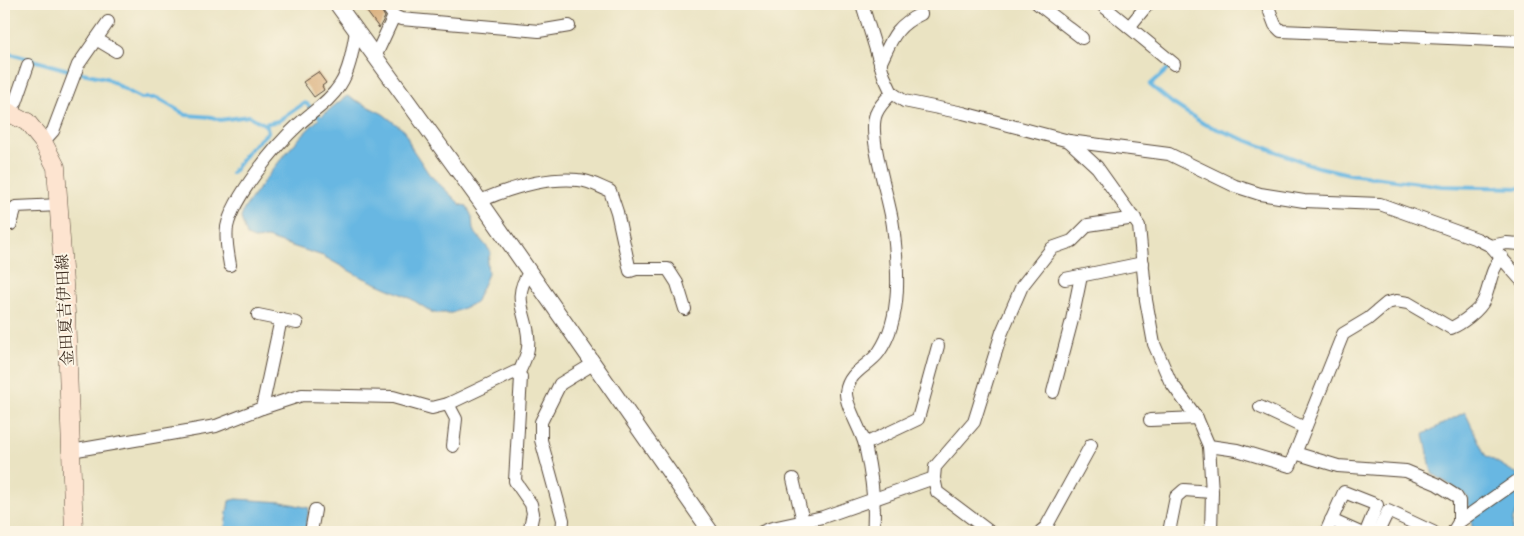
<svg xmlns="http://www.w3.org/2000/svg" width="1524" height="536" viewBox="0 0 1524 536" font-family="Cardo,'Noto Serif JP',serif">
<rect width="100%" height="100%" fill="#fcf5e5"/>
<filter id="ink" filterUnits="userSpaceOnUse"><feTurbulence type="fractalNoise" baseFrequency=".02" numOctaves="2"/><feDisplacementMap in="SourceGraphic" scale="10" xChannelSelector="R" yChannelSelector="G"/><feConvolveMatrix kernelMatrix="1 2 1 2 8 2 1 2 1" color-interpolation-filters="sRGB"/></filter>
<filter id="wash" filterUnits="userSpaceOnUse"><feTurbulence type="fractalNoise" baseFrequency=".0096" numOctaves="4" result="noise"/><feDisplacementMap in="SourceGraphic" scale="20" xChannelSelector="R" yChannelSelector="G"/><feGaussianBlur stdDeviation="1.12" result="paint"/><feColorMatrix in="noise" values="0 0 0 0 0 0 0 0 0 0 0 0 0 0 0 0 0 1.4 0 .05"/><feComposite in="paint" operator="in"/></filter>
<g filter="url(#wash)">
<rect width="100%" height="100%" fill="#eae3c2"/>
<g fill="#68b7e2" stroke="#527080">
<path d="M347,96L383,114L405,131L411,147L429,174L461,205L467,206L472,217L473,230L491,252L487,262L488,274L475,303L452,313H433L410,298L357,275L323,256L267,238L254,239L247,236L241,218L244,209C274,166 304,127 347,96Z"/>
<path d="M1465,412L1485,455L1520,476V505L1513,519L1512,532H1473L1467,496L1432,473L1424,434Z"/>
<path d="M236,499L282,502L309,508L305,532H224L229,501Z"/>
</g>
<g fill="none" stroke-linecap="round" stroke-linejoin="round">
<g stroke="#68b7e2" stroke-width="4">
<path d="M4,52L68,70L106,78L131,93L141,98H157L186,115L212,117L220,120L249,116L264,124L278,121L304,103L307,104L320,117"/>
<path d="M1168,69L1150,85L1172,103L1204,124L1314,166L1349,174L1442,186L1520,188"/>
<path d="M232,173L249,150L268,132L267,127L264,124"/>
</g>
</g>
<g id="blocks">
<g fill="#dcb382">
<path d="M370,4H377L385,17L379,28L364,8Z"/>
<path d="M318,72L326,83L322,86L324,90L314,97L303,82Z"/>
</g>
</g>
</g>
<g filter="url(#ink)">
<use href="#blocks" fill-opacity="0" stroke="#554637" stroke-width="1"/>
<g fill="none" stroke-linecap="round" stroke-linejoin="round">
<g stroke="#554637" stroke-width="14">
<g id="minor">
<path d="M862,4L884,76L892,93L904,101L963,113L1069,141L1169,154L1235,186L1260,194L1304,201L1380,204L1477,239L1491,246L1520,279"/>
<path d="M1038,4L1082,38"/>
<path d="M1101,4L1174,64"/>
<path d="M1267,4L1275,25L1281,31L1520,41"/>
<path d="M394,16L401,19L539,31L569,26"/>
<path d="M1129,27L1148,4"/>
<path d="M96,39L116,51"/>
<path d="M375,57L394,16L385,4"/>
<path d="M880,64C892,39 895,26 921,14"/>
<path d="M11,114L28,65"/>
<path d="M1069,141L1097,167L1139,226L1146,300L1154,344L1170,381L1197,418L1209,446L1212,492L1211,532"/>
<path d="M43,142L53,131L78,65L108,22"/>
<path d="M480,201C510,188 544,177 578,180C588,180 600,187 610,191L617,212L630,271L636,269H668L677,283L685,309"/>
<path d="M11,224L16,207L60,205"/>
<path d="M1491,246L1506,243L1520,244"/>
<path d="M230,265C228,252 225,240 227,227C233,197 276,145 299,124C313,111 329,102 340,85C350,70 353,48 356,31"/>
<path d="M1065,279L1143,263"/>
<path d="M258,315L297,323"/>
<path d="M518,375C521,367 527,357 528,348C532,319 508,300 530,272"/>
<path d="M1053,392L1072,320L1081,276"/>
<path d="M448,404L456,419L453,446"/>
<path d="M1260,407L1305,428"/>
<path d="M262,408L281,319"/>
<path d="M1150,420L1197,418"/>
<path d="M865,444L918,419L938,346"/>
<path d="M1209,446L1237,450L1290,466L1343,334L1368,319L1387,303L1396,301L1408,303L1451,328C1461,324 1480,310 1484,300C1491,284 1490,270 1502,257"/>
<path d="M71,451L216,426L262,408L302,395L393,397L432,408L448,404L515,372L521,377L515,481L531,504L533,513L529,532"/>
<path d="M1295,453L1338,466L1406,471L1437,484L1456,496L1459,501V522"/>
<path d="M793,479L803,521"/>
<path d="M1331,520L1358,532"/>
<path d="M311,532L315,510"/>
<path d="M562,532L563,520L541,440V422L560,384L593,364"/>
<path d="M762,532L772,528L823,517L934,478"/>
<path d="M873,532C876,505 871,472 865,445C862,431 845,405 846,392C849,371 869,366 879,352C903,317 898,266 893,226C890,200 867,136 876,114C879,106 886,99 892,93"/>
<path d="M990,532L937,492L934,478L935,467L974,422L1002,332L1022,286L1052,248L1072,241L1088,225L1135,218"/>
<path d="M1040,532L1046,527L1091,445"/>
<path d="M1169,532L1176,497L1184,490L1212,492"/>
<path d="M1326,532L1344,492L1377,505L1366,532"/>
<path d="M1378,532L1388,511L1433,532"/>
<path d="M1453,532L1459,522L1520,479"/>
</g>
</g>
<g stroke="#554637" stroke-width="17">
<path id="tertiary" d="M337,4L480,201L711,532"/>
</g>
<g stroke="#554637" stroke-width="19">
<path id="secondary" d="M4,110L27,122L43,142L56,167L66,313L74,532"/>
</g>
<use href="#minor" stroke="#fff" stroke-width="12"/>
<use href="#tertiary" stroke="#fff" stroke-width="15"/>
<use href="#secondary" stroke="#fde4d0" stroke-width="18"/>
</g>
</g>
<g text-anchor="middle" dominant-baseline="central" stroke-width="4" stroke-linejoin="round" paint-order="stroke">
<g font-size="16" fill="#3b2a1e" stroke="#fcf5e5">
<text transform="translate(65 310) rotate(-93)">金田夏吉伊田線</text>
</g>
</g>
<rect width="1524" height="536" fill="none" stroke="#fcf5e5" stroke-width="20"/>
</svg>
